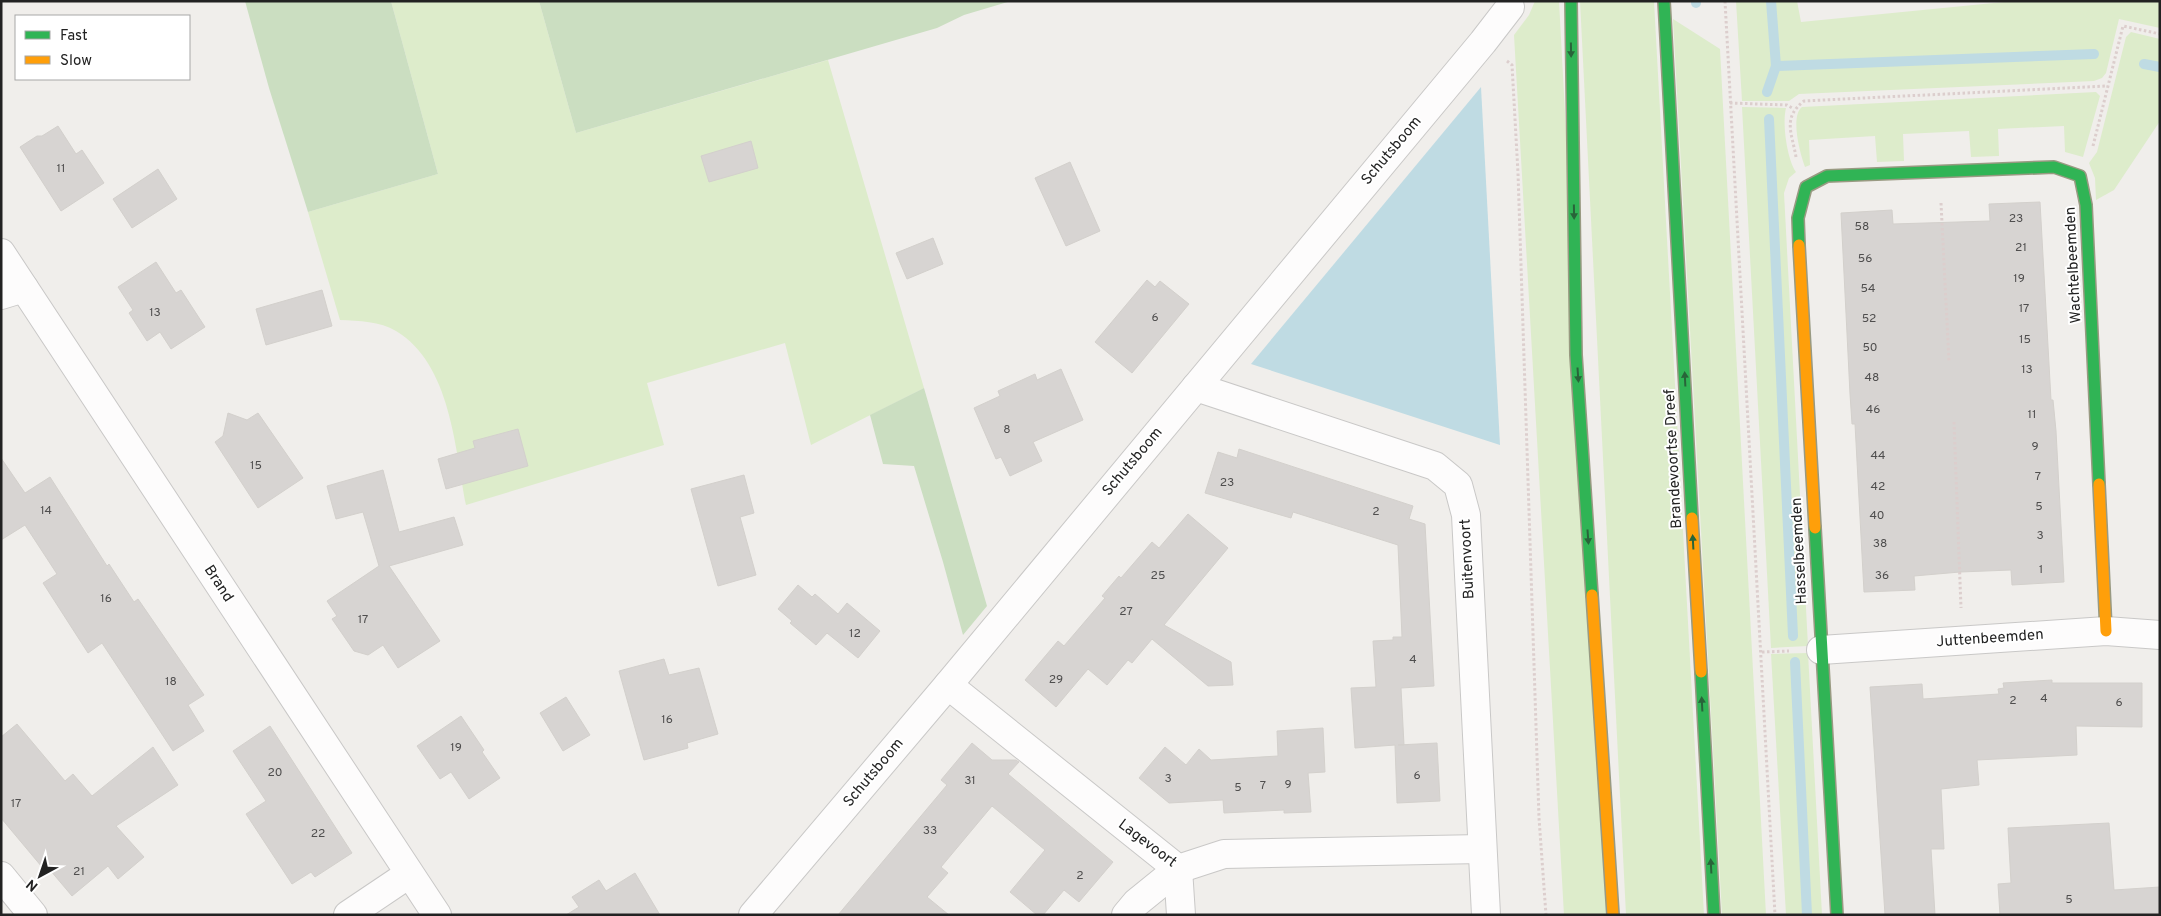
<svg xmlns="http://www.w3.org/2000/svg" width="2161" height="916" viewBox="0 0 2161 916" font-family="Overpass,sans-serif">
<rect width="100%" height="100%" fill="#f0eeeb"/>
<g fill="#ddeccb">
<path d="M391,1H539L576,133L828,60L924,388L811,445L785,343L647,383L664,445L466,505C455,449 451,364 396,331C380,321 359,321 340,320L308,212L438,174Z"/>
<path d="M1535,1H1559L1608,915H1564L1514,35L1529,15Z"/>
<path d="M1580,1H1654L1704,915H1626Z"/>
<path d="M1736,1H1797L1801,22L2014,1H2160V28L2119,19L2106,73L2102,78L2094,81L1799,94L1789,101H1742Z"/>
<path d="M1673,19L1720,49L1766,915H1722Z"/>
<path d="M2131,32L2160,39V121L2114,190L2096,200L2095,178L2089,163L2097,152L2126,37Z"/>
<path d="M2096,92L2100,96L2083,157L2065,152L2064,126L1998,129L1999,156L1971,157L1969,131L1903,134L1904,161L1877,162L1875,136L1809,140L1810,165L1805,167C1800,154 1790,116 1802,107Z"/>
<path d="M1742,107L1786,108C1782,123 1787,159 1796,172L1789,178L1784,193L1808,646L1771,648Z"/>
<path d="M1808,653L1822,915H1786L1771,654Z"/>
</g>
<g fill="#cbdec1">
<path d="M245,1H391L438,174L308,212L269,88Z"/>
<path d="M539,1H1011L964,15L937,28L576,133Z"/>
<path d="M924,388L987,606L963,635L943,562L914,466L883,464L870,415Z"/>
</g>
<path fill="#bfdbe3" d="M1481,87L1500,445L1251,364Z"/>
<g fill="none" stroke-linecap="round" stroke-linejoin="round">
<g stroke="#bfdbe3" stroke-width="10">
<path d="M1696,1V3"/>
<path d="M1771,1L1776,66L2094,54"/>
<path d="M2144,64L2160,67"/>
<path d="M1767,92L1776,66"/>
<path d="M1769,119L1793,636"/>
<path d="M1795,662L1807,915"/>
</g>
</g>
<g fill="#d7d4d2" stroke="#d3d0cc">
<path d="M58,126L76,154L82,150L104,183L61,211L20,147L37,136H42Z"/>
<path d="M751,141L758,168L709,182L701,156Z"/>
<path d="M1070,162L1100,231L1066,246L1035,178Z"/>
<path d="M158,169L177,199L132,228L113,199Z"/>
<path d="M2040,202L2051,400H2053L2056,431L2064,582L2012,585L2011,570L1960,572L1914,576L1915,590L1864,592L1855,424H1852L1850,394L1841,213L1892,210L1893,224L1990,221L1989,204Z"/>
<path d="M933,238L943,264L907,279L896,253Z"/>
<path d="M156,262L176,293L181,290L205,327L171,349L160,332L147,341L129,313L133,310L118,287Z"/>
<path d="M1147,280L1155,287L1160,281L1189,304L1132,373L1095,342Z"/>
<path d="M322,290L332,326L266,345L256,309Z"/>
<path d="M1061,369L1083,420L1033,442L1042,461L1010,476L1001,457L996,459L974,408L1000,396L998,391L1035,374L1037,380Z"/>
<path d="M228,413L247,420L258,413L303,478L258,508L215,442L223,436Z"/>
<path d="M518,429L528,466L446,489L438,459L475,448L473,441Z"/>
<path d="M1239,449L1413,506L1409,519L1425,524L1434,686L1401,688L1404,745H1398L1437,743L1440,801L1397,803L1395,745L1355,748L1351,688L1376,687L1373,641L1393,640V637H1402L1398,545L1293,512L1291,518L1205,493L1218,452L1237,458Z"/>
<path d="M1,458L25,493L50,477L107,566L109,564L134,602L138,599L204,695L188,705L204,731L173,751L102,643L88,653L43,583L57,574L25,525L1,540Z"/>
<path d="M383,470L399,532L454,517L463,545L389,566L440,641L398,668L383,645L368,655L354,651L332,619L337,616L327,601L379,566L363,512L336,519L327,486Z"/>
<path d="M744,475L754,513L740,517L756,575L718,586L691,489Z"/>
<path d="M1188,514L1228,548L1164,625L1231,662L1233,685L1208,686L1152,639L1132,663L1128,660L1107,685L1088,669L1056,707L1025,680L1058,641L1064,646L1105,598L1102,596L1119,576L1121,578L1152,542L1159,548Z"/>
<path d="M798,585L812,597L815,594L838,614L847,603L880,631L858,658L827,633L816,645L790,623L792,621L778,609Z"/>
<path d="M664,659L669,675L699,668L718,734L687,743L688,748L644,760L619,671Z"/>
<path d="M2052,680V683H2142V727L2076,726L2077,755L1977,760L1979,785L1941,789L1944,849H1931L1935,915H1885L1870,687L1922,684L1923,699L1999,694L1998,689L2004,688L2003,683Z"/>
<path d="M566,697L590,735L563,751L540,713Z"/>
<path d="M461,716L484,750L482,752L500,778L469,799L451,772L440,779L417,746Z"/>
<path d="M17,724L65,781L73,774L92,796L153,747L178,785L116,826L144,857L118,879L108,866L72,896L50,870L47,873L1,818V737Z"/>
<path d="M270,726L352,853L315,877L311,872L292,884L246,814L266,801L233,751Z"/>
<path d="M1323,728L1325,772L1308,773L1311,812L1284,813V810L1224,813L1223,800L1169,803L1139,778L1165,747L1186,765L1199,749L1211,760L1278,756L1277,731Z"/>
<path d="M972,743L992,760H1016L1019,762L1008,774L1113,862L1079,902L1064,890L1043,915H1037L1010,892L1045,850L992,806L941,867L948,873L927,897L949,915H838L947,785L941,780Z"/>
<path d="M2109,823L2114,890L2160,887V915H2000L1998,884L2011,883L2008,828Z"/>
<path d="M635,873L660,915H566L579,907L572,897L599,880L606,891Z"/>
</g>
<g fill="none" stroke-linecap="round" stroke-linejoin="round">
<g stroke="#c9c8c7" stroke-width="30">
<g id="street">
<path d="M1,253L437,915"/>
<path d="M1,295L24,288"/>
<path d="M1196,387L1435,466L1458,485L1466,515L1486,915"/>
<path d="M1821,650L2106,631L2160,635"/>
<path d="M948,685L1178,869L1224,854L1482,849"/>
<path d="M1178,869L1181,915"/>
<path d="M1,876L33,915"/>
<path d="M348,915L409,874"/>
<path d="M753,915L948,685L1483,42L1510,7"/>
<path d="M1126,915L1136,903L1178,869"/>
</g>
</g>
<g stroke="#999a82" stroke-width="14">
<g id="fast">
<path d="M1571,1L1576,355L1592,595"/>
<path d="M1664,1L1692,518"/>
<path d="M1799,245L1798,218L1806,187L1827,176L2054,167L2080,176L2086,205L2099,484"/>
<path d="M1815,528L1837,915"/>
<path d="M1701,672L1714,915"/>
</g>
</g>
<g stroke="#999a82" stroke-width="14">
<g id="slow">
<path d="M1799,245L1815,528"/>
<path d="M2099,484L2106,631"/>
<path d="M1692,518L1701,672"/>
<path d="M1592,595L1613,915"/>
</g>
</g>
<g stroke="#dccecd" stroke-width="3" stroke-dasharray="2.5 2.5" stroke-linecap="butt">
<path d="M1725,1L1775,915"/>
<path d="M1507,61L1512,65L1518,173L1539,818L1546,915"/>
<path d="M1730,103L1787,105L1794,109"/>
<path d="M2093,146L2123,26L2160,34"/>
<path d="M1796,157C1792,133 1782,118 1804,101L2107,86"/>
<path d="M1941,203L1949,362"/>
<path d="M1954,422L1961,608"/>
<path d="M1762,652L1789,651"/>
</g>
<use href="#street" stroke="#fdfcfc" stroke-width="28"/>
<use href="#fast" stroke="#30b455" stroke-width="11"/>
<use href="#slow" stroke="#ff9f0a" stroke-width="11"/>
</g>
<defs><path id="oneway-solid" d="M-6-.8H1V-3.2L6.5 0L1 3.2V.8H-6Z" transform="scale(1.25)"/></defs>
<g fill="#286439">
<use href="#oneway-solid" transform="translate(1571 50) rotate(89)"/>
<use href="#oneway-solid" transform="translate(1574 212) rotate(89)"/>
<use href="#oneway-solid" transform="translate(1578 375) rotate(86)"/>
<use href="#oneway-solid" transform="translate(1685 379) rotate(-93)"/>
<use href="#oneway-solid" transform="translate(1588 537) rotate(86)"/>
<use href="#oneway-solid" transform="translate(1693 542) rotate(-93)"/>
<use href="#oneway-solid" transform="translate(1702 704) rotate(-93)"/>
<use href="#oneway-solid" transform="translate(1711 866) rotate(-93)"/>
</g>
<g text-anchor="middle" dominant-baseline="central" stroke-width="4" stroke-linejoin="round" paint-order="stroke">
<g font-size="12" fill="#4f4e4e">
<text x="61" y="169">11</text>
<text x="2016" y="219">23</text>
<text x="1862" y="227">58</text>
<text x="2021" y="248">21</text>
<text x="1865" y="259">56</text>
<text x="2019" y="279">19</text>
<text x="1868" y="289">54</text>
<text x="2024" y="309">17</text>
<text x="155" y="313">13</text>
<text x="1155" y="318">6</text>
<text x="1869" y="319">52</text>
<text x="2025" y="340">15</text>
<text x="1870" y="348">50</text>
<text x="2027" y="370">13</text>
<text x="1872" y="378">48</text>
<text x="1873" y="410">46</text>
<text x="2032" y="415">11</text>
<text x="1007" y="430">8</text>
<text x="2035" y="447">9</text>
<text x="1878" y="456">44</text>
<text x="256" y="466">15</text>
<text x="2038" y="477">7</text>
<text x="1227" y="483">23</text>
<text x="1878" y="487">42</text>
<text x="2039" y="507">5</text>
<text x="46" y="511">14</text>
<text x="1376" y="512">2</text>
<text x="1877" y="516">40</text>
<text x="2040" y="536">3</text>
<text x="1880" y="544">38</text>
<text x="2041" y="570">1</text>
<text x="1158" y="576">25</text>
<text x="1882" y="576">36</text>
<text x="106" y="599">16</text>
<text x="1126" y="612">27</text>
<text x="363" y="620">17</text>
<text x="855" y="634">12</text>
<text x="1413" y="660">4</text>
<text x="1056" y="680">29</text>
<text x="171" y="682">18</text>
<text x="2044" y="699">4</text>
<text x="2013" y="701">2</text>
<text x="2119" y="703">6</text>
<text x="667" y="720">16</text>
<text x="456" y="748">19</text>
<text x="275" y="773">20</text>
<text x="1417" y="776">6</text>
<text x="1168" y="779">3</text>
<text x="970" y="781">31</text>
<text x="1288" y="785">9</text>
<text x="1263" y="786">7</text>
<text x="1238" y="788">5</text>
<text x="16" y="804">17</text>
<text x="930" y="831">33</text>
<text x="318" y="834">22</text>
<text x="79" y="872">21</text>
<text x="1080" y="876">2</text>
<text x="2069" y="900">5</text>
</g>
<g font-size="15" fill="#222" stroke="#fff">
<text transform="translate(1392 151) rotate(-50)">Schutsboom</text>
<text transform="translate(2074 265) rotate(-93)">Wachtelbeemden</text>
<text transform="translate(1674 459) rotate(-93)">Brandevoortse Dreef</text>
<text transform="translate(1133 462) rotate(-50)">Schutsboom</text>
<text transform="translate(1800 551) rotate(-93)">Hasselbeemden</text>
<text transform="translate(1468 559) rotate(-93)">Buitenvoort</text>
<text transform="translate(218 584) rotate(57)">Brand</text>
<text transform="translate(1990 639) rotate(-4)">Juttenbeemden</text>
<text transform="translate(874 773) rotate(-50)">Schutsboom</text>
<text transform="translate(1147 844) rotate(37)">Lagevoort</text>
</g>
</g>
<rect width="2161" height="916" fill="none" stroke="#222222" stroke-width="5"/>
<rect x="15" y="15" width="175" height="65" fill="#ffffff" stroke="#a7a7a7"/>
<rect x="25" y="31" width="25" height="8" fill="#30b455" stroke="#a7a7a7"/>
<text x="60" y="40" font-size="15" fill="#222222">Fast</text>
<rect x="25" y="56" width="25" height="8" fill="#ff9f0a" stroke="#a7a7a7"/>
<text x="60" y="65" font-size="15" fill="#222222">Slow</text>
<g transform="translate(40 876) rotate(220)" stroke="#ffffff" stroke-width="4" paint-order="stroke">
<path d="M0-4L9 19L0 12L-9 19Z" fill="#222222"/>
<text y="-8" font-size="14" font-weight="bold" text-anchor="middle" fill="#222222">N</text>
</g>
</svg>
